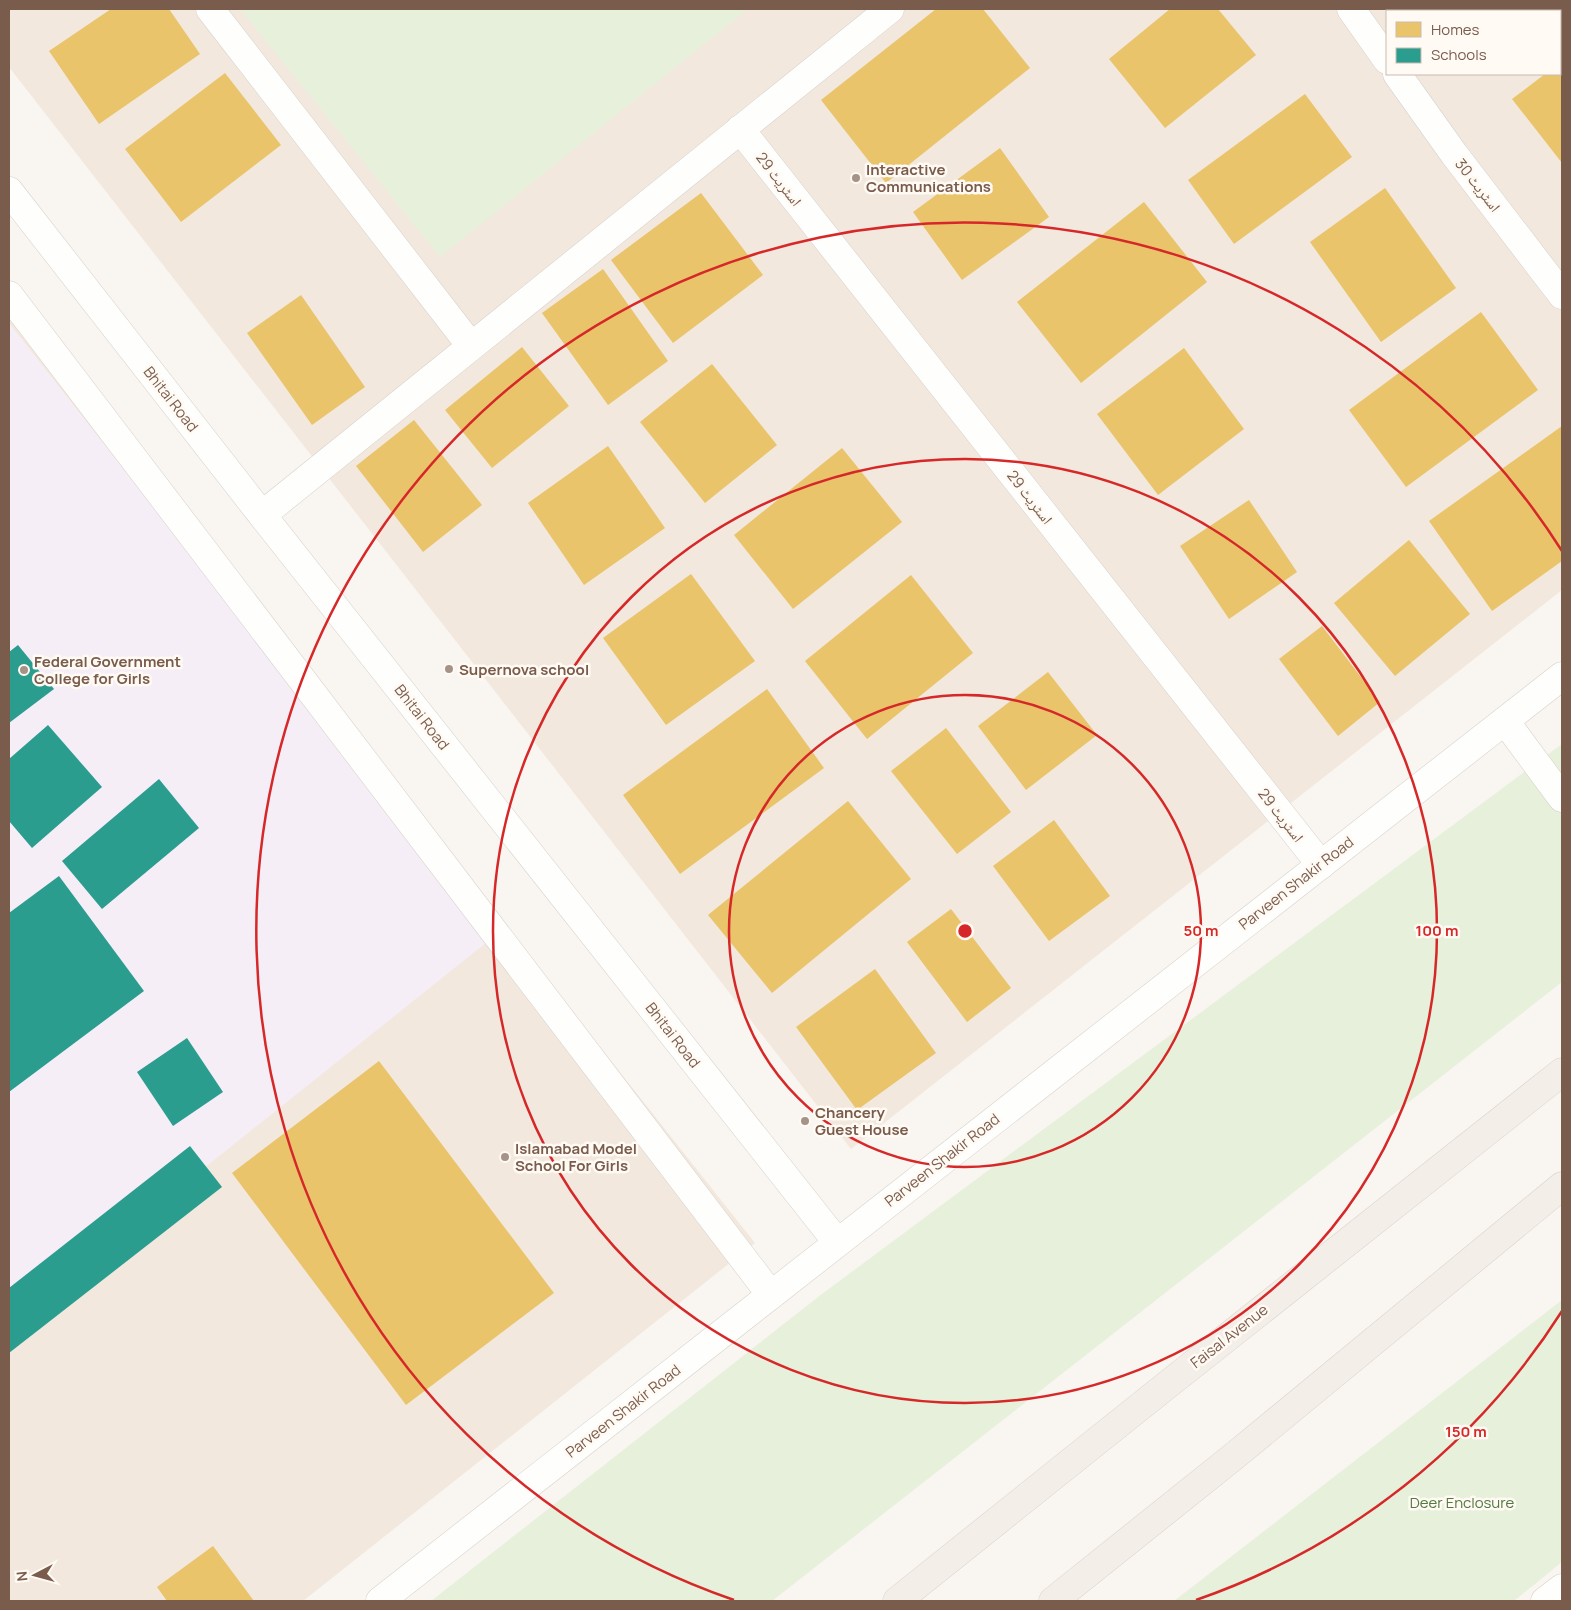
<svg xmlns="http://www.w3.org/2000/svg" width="1571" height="1610" viewBox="0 0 1571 1610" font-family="Manrope,'Noto Naskh Arabic',sans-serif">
<rect width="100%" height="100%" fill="#f9f5f0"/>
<g fill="#f2e8de" fill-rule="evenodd">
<path d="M9,9H1562V590L851,1149L9,67ZM1387,11H1560V74H1387Z"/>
<path d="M9,300L755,1243L303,1601H9Z"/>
</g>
<path fill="#f6eef6" d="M9,323L492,938L9,1324Z"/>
<g fill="#e7f0db">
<path d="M240,9H748L440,257Z"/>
<path d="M1562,744V982L772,1601H431L822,1294Z"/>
<path d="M1562,1300V1562L1514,1601H1174Z"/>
</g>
<g fill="#e9c46a">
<path d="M111,9H169L200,54L99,124L49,51Z"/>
<path d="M936,9H983L1030,68L886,183L821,100Z"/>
<path d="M1170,9H1218L1256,55L1165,128L1109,59Z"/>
<path d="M1483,9H1555L1552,11H1485Z"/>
<path d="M1562,60V163L1512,99L1545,74H1560V62Z"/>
<path d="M225,73L281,145L181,222L125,149Z"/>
<path d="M1305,94L1352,157L1234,244L1188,180Z"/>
<path d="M1000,148L1049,217L962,280L913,212Z"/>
<path d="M1385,188L1456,288L1381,342L1310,242Z"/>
<path d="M701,193L763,275L673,343L611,260Z"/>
<path d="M1144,202L1207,282L1081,383L1017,302Z"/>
<path d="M603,269L668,361L608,405L542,313Z"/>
<path d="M301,295L365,387L312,425L247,333Z"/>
<path d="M1481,312L1538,390L1406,487L1349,410Z"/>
<path d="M522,347L569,406L492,468L445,410Z"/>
<path d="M1184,348L1244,429L1158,495L1097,414Z"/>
<path d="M712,364L777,445L705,503L640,422Z"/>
<path d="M414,420L482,505L423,552L356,466Z"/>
<path d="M1562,426V561L1492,611L1429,521Z"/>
<path d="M608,446L665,528L584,585L528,503Z"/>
<path d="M842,448L902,522L793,609L734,535Z"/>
<path d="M1249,500L1297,572L1229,619L1180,546Z"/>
<path d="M1409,540L1470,614L1395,676L1334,603Z"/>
<path d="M691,574L755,661L666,725L603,638Z"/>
<path d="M911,575L973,653L867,739L805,661Z"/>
<path d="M1322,626L1380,702L1338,736L1279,659Z"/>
<path d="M1048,672L1097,735L1026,790L978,726Z"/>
<path d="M767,689L824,768L680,874L623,795Z"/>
<path d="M946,728L1011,812L957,854L891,771Z"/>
<path d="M848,801L911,879L772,993L708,915Z"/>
<path d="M1054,820L1110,896L1049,941L993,866Z"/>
<path d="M951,909L1011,988L967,1022L907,942Z"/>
<path d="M875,969L936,1053L857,1110L796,1027Z"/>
<path d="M379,1061L554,1293L406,1405L232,1173Z"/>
<path d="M213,1546L254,1601H167L157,1587Z"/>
</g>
<g fill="#2a9d8f">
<path d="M18,645L54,689L9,723V652Z"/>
<path d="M48,725L102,787L32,848L9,821V759Z"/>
<path d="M159,779L199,828L102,909L62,861Z"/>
<path d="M59,876L144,991L9,1092V913Z"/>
<path d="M187,1038L223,1092L173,1126L137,1072Z"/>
<path d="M190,1146L222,1187L9,1353V1288Z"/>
</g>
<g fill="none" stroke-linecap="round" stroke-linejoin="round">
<g stroke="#d7d1cb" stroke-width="29">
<g id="minor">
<path d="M210,9L471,346"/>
<path d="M1351,9L1387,60"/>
<path d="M1397,74L1454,154L1562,295"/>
<path d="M740,129L1321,865"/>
<path d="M262,515L890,9"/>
<path d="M380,1601L771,1295"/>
<path d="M1545,1601L1562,1588"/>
</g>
</g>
<g stroke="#d7d1cb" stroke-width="29">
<g id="tertiary">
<path d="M9,191L262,515L837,1242"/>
<path d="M9,295L771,1295L1562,676"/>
<path d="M1505,721L1562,798"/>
</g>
</g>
<g stroke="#dad1cc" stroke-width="29">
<g id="primary">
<path d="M897,1601L1167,1385L1562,1072"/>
<path d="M1053,1601L1233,1457L1562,1186"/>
</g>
</g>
<use href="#minor" stroke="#fefefd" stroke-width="28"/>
<use href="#tertiary" stroke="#fefefd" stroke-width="28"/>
<use href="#primary" stroke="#f3eee8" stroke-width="28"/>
</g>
<g fill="none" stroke="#d62828" stroke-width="2.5">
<circle cx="965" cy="931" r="236"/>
<circle cx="965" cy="931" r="472"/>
<path d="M1562 1311A708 708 0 0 1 1196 1600M734 1600A708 708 0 1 1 1562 551"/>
</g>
<g fill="#a69286" stroke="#fffaf3" stroke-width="2">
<circle cx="856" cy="178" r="5"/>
<circle cx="449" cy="669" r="5"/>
<circle cx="24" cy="670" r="5"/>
<circle cx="805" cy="1121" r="5"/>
<circle cx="505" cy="1157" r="5"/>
</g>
<g text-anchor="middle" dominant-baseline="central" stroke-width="5" stroke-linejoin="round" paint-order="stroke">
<g font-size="15" font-weight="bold" fill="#7a5c4d" stroke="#fffaf3" text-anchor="start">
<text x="866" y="169">Interactive<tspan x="866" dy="17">Communications</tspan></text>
<text x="34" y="661">Federal Government<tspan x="34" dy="17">College for Girls</tspan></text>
<text x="459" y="669">Supernova school</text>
<text x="815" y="1112">Chancery<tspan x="815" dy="17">Guest House</tspan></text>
<text x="515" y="1148">Islamabad Model<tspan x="515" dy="17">School For Girls</tspan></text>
</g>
<g font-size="15" fill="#7a5c4d" stroke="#fffaf3">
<text transform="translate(779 179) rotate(52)">اسٹریٹ 29</text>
<text transform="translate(1478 185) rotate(52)">اسٹریٹ 30</text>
<text transform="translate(171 399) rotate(52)">Bhitai Road</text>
<text transform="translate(1030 497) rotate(52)">اسٹریٹ 29</text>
<text transform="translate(422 717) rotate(52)">Bhitai Road</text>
<text transform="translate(1281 815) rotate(52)">اسٹریٹ 29</text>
<text transform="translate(1296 883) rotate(-38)">Parveen Shakir Road</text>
<text transform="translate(673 1035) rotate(52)">Bhitai Road</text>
<text transform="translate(942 1160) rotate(-38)">Parveen Shakir Road</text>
<text transform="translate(1229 1336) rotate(-38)">Faisal Avenue</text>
<text transform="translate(623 1411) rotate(-38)">Parveen Shakir Road</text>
</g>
<g font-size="15" fill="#537a41" stroke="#fffaf3">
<text x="1462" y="1502">Deer Enclosure</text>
</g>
</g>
<circle cx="965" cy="931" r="8" fill="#d62828" stroke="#fffaf3" stroke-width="2.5"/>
<g font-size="15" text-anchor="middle" font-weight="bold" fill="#d62828" stroke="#fffaf3" stroke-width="5" stroke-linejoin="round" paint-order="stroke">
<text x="1201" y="936">50 m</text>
<text x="1437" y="936">100 m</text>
<text x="1466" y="1437">150 m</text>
</g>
<rect width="1571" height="1610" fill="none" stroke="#7a5c4d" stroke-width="20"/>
<rect x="1386" y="10" width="175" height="65" fill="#fffaf3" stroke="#cabbb1"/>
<rect x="1396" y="22" width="25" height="15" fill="#e9c46a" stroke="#cabbb1"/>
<text x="1431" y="35" font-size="15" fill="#7a5c4d">Homes</text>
<rect x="1396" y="48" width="25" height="15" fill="#2a9d8f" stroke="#cabbb1"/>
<text x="1431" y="60" font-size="15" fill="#7a5c4d">Schools</text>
<g transform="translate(35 1575) rotate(264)" stroke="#fffaf3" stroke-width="4" paint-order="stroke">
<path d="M0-4L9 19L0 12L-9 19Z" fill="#7a5c4d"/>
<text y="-8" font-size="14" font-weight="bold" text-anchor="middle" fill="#7a5c4d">N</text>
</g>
</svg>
